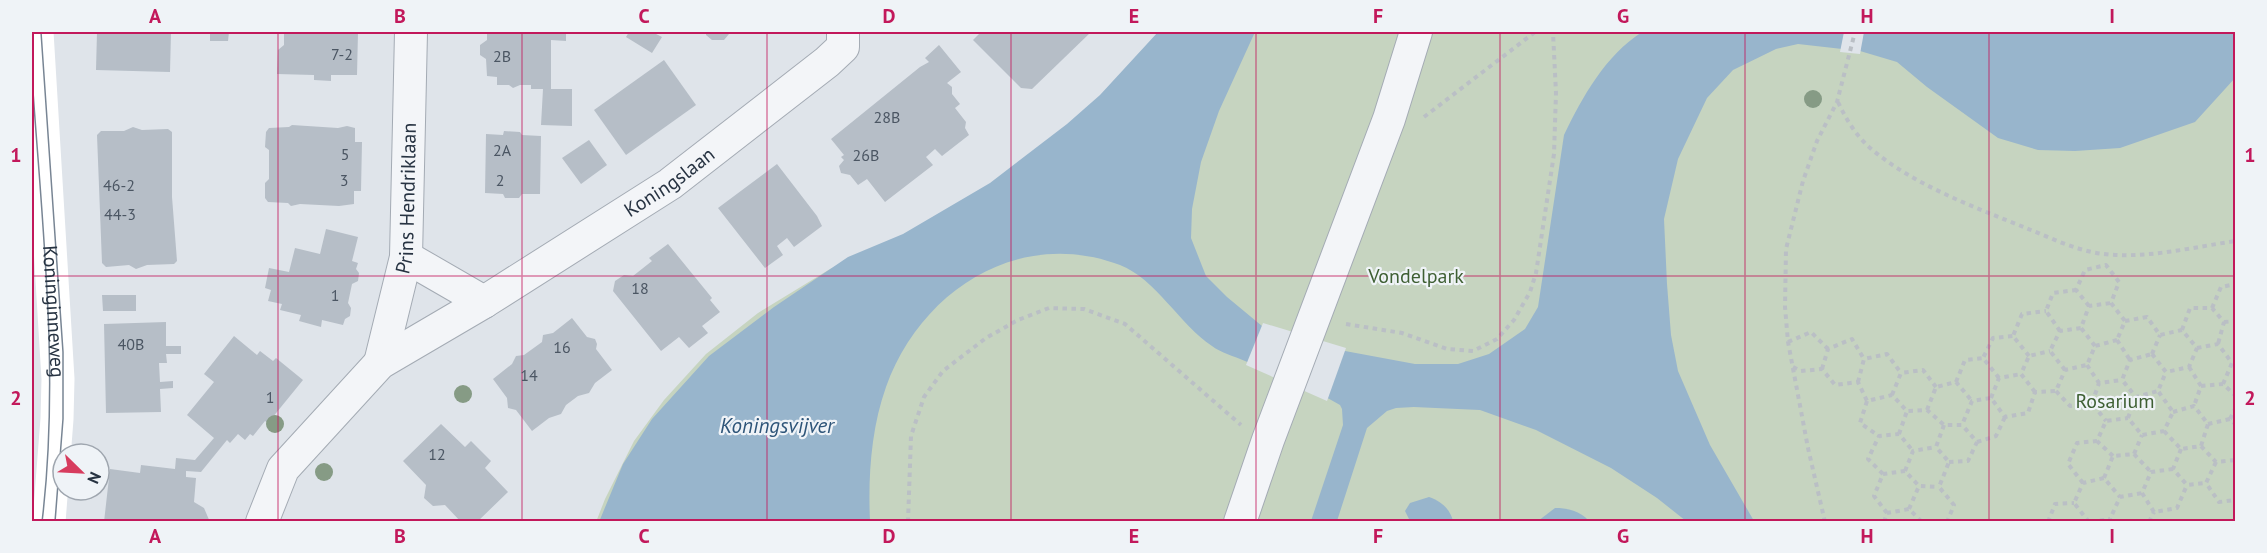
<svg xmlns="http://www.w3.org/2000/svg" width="2267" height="553" viewBox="0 0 2267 553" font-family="'PT Sans',sans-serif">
<rect width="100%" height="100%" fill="#dfe4ea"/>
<path fill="#c6d4c0" d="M1161,32H2235V521L596,522L605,499L634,441L664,400L706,354L758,313L830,269L901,237L992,186L1100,98Z"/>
<g fill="#98b5cc">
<path d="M1158,32H1255L1219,111L1201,162L1192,209L1191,238L1206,276L1227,297L1262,326L1345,351L1415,364H1458L1489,354L1525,329L1538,307L1564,135C1583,96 1605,56 1642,32H2235V78L2195,122L2120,148L2075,151L2038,150L1998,138L1927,87L1897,62L1860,51L1798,44L1776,49L1733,70L1707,98L1678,159L1664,219L1667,284L1671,335L1678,371L1710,445L1754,521H1686L1657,498L1611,468L1536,430L1480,410L1414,407L1396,408L1387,411L1367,428L1337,521H1311L1343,425L1342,409L1340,405C1310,387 1276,375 1245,361C1234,356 1221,353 1212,346C1180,325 1156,279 1120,265C1019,227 921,290 886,387C871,429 868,477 870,521L599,522L623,464L652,419L709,356L774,307L848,257L903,234L990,183L1067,124L1100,95Z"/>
<path d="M1429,497C1441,501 1450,509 1453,521H1410L1405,511L1410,503Z"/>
<path d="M1555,508C1568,508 1580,511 1589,521H1538Z"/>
</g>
<g fill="#dfe4ea">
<path d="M1844,32H1864L1860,54L1840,52Z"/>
<path d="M1263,323L1346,348L1327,401L1246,365Z"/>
</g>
<g fill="#b6bec7">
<path d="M97,32H171L170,72L96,70Z"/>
<path d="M210,32H229L228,41H210Z"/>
<path d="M284,32H358L357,75H331V81L314,80V75L277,74L278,50L284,45Z"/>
<path d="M487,32H566V41L551,40V89H572V126L541,125L543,89H531V85H520L513,88L509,85H497V77L487,76L486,59L480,55V45L487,40Z"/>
<path d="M629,32H652L662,37L652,53L626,37Z"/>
<path d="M706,32H739V34H729L724,40H712L706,35Z"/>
<path d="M981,32H1091L1032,89L1021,88L973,40Z"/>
<path d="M939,45L961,72L947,83L952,87V94L960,104L955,108L966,122L965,128L969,135L942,156L935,149L926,157L933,165L885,202L867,179L858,185L850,175L841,173L839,166L844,160L841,157L844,155L831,139L920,67L929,62L925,58Z"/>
<path d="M664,60L696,105L626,155L594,110Z"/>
<path d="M292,125L338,128L347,126L355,128V142H362L361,191H354V204L339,206L300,204L291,206L288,203L268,202L265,198V183L269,179V150L265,147L266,132L269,128L289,127Z"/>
<path d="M133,127L142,130L168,129L172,132V197L177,261L174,264L147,265L136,269L129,265L106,267L102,263L97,135L101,131H124Z"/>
<path d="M504,131L520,132L522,135L541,136L540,194H522L519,198H505L503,194L485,193L486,134L503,135Z"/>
<path d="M589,140L607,165L581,184L562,158Z"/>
<path d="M777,164L817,216L822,226L794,247L787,238L777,246L783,255L765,268L718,208Z"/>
<path d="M326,229L358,237L352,261L358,263L356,269L359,273L358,281L352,284L348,303L351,308L350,316L345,319L343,325L322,320L321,327L299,321L301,315L280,310L282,304L268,301L271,290L265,288L269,268L289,272L295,248L320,254Z"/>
<path d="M668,244L712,298L710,300L720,312L702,326L708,333L689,348L679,337L661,351L613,291L615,281L624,275L633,276L652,261L649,258Z"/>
<path d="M102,295H136V311H103Z"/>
<path d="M572,318L587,337L595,339L597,344L596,349L612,370L595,383L589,393L578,396L566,405L561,414L549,418L532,431L516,410L508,408L507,398L493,379L512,364L516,356L524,355L542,342L543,335L553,333Z"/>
<path d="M166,322V346H181V354H166L167,363H159L160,382L173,381V388L160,389L161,412L106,413L104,324Z"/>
<path d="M234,336L257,355L260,351L273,361L276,358L303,380L268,423L265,421L253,436L250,434L245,440L238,434L230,443L227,440L201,472L186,471V477L196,478L194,502L204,508L210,522H104L110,469L140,473L141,465L175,469L176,458L195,460L214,438L187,415L214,382L204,374Z"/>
<path d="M441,424L465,447L471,441L491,461L485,468L508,492L477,522H461L445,505L433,506L424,498L426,485L403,461Z"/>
</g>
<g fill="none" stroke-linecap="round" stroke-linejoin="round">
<g stroke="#a4abb4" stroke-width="34">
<g id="street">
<path d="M406,257L484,302"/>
<path id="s1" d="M380,363L406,257L411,32"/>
<path id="s2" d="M262,522L283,469L380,363L484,302L670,184L827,62L843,47V32"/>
<path d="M1240,522L1268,440L1389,119L1416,32"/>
</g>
</g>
<g stroke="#babfc5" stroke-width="4" stroke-dasharray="4.5 4.5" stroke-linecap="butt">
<path d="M1838,102C1846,119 1855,134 1869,147C1911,184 1974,207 2026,228C2051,238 2077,251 2104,254C2147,259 2193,247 2236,241"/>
<path d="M1424,117L1535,32"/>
<path d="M2089,306L2076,290L2085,270L2106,265L2119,282L2111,303L2125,321L2117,340"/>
<path d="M2212,308L2221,287L2236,284"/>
<path d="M2125,321L2147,317L2160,335L2182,330L2197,348L2189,367L2166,372"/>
<path d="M2224,322L2236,321"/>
<path d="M1346,324L1402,333L1447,349L1473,351L1497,339L1514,320L1530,292L1536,273L1554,154L1556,93L1553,32"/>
<path d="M2182,330L2190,308H2212L2224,322L2218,344"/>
<path d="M2060,331L2046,311L2053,293L2076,290"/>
<path d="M2117,340L2130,360"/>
<path d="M1788,342L1811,332L1828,349"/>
<path d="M2095,346L2081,328L2089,306L2111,303"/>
<path d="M2197,348L2218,344L2232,363"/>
<path d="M2152,354L2166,372L2158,391L2136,397L2122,380L2130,360Z"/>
<path d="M2152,354L2160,335"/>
<path d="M2029,356L2013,336L2022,314L2046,311"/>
<path d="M2087,365L2099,383"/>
<path d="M1793,367L1801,371L1822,369L1835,385L1858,382L1867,401L1892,395L1907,411L1927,410L1944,425H1962L1972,401L1991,398L2005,417L2028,413L2035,392L2056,391L2065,370L2087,365L2095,346L2117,340"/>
<path d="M2189,367L2201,386L2194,406"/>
<path d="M1822,369L1828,349L1852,339L1864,359"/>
<path d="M2065,370L2050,351L2060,331L2081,328"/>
<path d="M1999,378L1983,358L1993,338L2013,336"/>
<path d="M1858,382L1864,359L1887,354L1901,373"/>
<path d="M1956,382L1965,360L1983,358"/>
<path d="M2223,384L2232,363H2236"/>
<path d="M2201,386L2223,384L2236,396"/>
<path d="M2056,391L2070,406L2092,403L2106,421"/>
<path d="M2035,392L2021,374L2029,356L2050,351"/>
<path d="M1892,395L1901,373L1923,370L1936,387"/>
<path d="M2136,397L2128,418L2142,435L2164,431L2173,412L2158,391"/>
<path d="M1991,398L1999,378L2021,374"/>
<path d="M1867,401L1860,423L1879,436"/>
<path d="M2092,403L2099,383L2122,380"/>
<path d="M1927,410L1936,387L1956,382L1972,401"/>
<path d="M2173,412L2194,406L2208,424L2201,446"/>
<path d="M2230,419L2236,407"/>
<path d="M2208,424L2230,419L2236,425"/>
<path d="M1944,425L1936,447L1949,462L1939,487L1954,505L1947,522"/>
<path d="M2164,431L2181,449L2201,446L2216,462L2236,460"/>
<path d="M1899,434L1907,411"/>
<path d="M1977,442L1996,436L2005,417"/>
<path d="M2181,449L2173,469L2187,485L2206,483"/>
<path d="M2134,454L2151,472"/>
<path d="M2113,456L2097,441L2106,421L2128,418"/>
<path d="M1949,462L1968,461L1977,442L1962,425"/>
<path d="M2216,462L2206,483L2219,502L2236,500"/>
<path d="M2173,469L2151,472L2142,493L2154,512L2177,508L2187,485"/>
<path d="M1905,471L1913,451L1936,447"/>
<path d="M1883,474L1868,459L1879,436L1899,434L1913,451"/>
<path d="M2104,478L2113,456L2134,454L2142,435"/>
<path d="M2083,483L2068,464L2077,443L2097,441"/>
<path d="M1909,509L1919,486L1939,487"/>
<path d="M1887,513L1874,496L1883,474L1905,471L1919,486"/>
<path d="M908,522L911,436L924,397L943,371L986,338L1018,320L1049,308L1084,309L1125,324L1241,425"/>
<path d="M1825,522L1808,448L1788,342L1785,307L1786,249L1803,181L1817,141L1837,102L1855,32"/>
<path d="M1884,522L1887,513L1909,509L1922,522"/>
<path d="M2048,522L2055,504L2074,503"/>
<path d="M2089,522L2074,503L2083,483L2104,478L2120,497"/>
<path d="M2091,522L2110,519"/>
<path d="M2112,522L2110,519L2120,497L2142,493"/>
<path d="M2149,522L2154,512"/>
</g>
<use href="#street" stroke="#f3f5f8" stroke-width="32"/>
<path stroke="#fff" stroke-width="33" id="s3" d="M37,32L58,379L57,419L49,522"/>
<g stroke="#788594" stroke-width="1.5">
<path d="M41,32L63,352V419L55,522"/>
<path d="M32,77C42,225 60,374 42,522"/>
</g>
</g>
<g fill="#869b85">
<circle cx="1813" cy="99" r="9"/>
<circle cx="463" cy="394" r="9"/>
<circle cx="275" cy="424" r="9"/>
<circle cx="324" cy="472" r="9"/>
</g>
<path fill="none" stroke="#c2185b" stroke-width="1.5" stroke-opacity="0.55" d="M278,32V522M522,32V522M767,32V522M1011,32V522M1256,32V522M1500,32V522M1745,32V522M1989,32V522M32,276H2236"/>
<g text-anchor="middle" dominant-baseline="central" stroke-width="4.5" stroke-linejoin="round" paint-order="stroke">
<g font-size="16" fill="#4b5663">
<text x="342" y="54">7-2</text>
<text x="502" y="56">2B</text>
<text x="887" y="117">28B</text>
<text x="502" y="150">2A</text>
<text x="345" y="154">5</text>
<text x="866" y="155">26B</text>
<text x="344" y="180">3</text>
<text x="500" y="180">2</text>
<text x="119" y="185">46-2</text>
<text x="120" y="214">44-3</text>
<text x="640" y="288">18</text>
<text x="335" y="295">1</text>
<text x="131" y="344">40B</text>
<text x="562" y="347">16</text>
<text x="529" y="375">14</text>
<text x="270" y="397">1</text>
<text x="437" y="454">12</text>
</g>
<g font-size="20" fill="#273342" stroke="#eff3f7">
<text stroke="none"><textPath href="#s2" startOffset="542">Koningslaan</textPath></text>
<text stroke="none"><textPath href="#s1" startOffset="168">Prins Hendriklaan</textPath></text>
<text stroke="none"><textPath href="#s3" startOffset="280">Koninginneweg</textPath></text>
</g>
<g font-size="20" fill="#3e5f33" stroke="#eff3f7">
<text x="1416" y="276">Vondelpark</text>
<text x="2115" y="401">Rosarium</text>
</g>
<g font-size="21" font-style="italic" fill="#2e5579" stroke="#eff3f7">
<text x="777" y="425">Koningsvijver</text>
</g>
</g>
<rect width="2267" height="553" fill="none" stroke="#eff3f7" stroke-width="66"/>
<g transform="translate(81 472) rotate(114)"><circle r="28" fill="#eff3f7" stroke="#9fa6af" stroke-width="1.5"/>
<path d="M0-4.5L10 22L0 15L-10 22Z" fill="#d73c5e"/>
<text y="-9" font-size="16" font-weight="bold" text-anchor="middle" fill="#273342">N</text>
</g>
<rect x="33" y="33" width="2201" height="487" fill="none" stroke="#c2185b" stroke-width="2"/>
<g font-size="20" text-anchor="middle" font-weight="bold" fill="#c2185b">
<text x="155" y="23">A</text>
<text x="400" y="23">B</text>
<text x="644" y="23">C</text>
<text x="889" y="23">D</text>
<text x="1134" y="23">E</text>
<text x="1378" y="23">F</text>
<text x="1623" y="23">G</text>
<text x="1867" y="23">H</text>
<text x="2112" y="23">I</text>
<text x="16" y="162">1</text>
<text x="2250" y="162">1</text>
<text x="16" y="405">2</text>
<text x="2250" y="405">2</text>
<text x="155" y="543">A</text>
<text x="400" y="543">B</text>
<text x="644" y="543">C</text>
<text x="889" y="543">D</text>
<text x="1134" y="543">E</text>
<text x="1378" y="543">F</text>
<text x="1623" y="543">G</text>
<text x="1867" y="543">H</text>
<text x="2112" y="543">I</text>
</g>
</svg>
